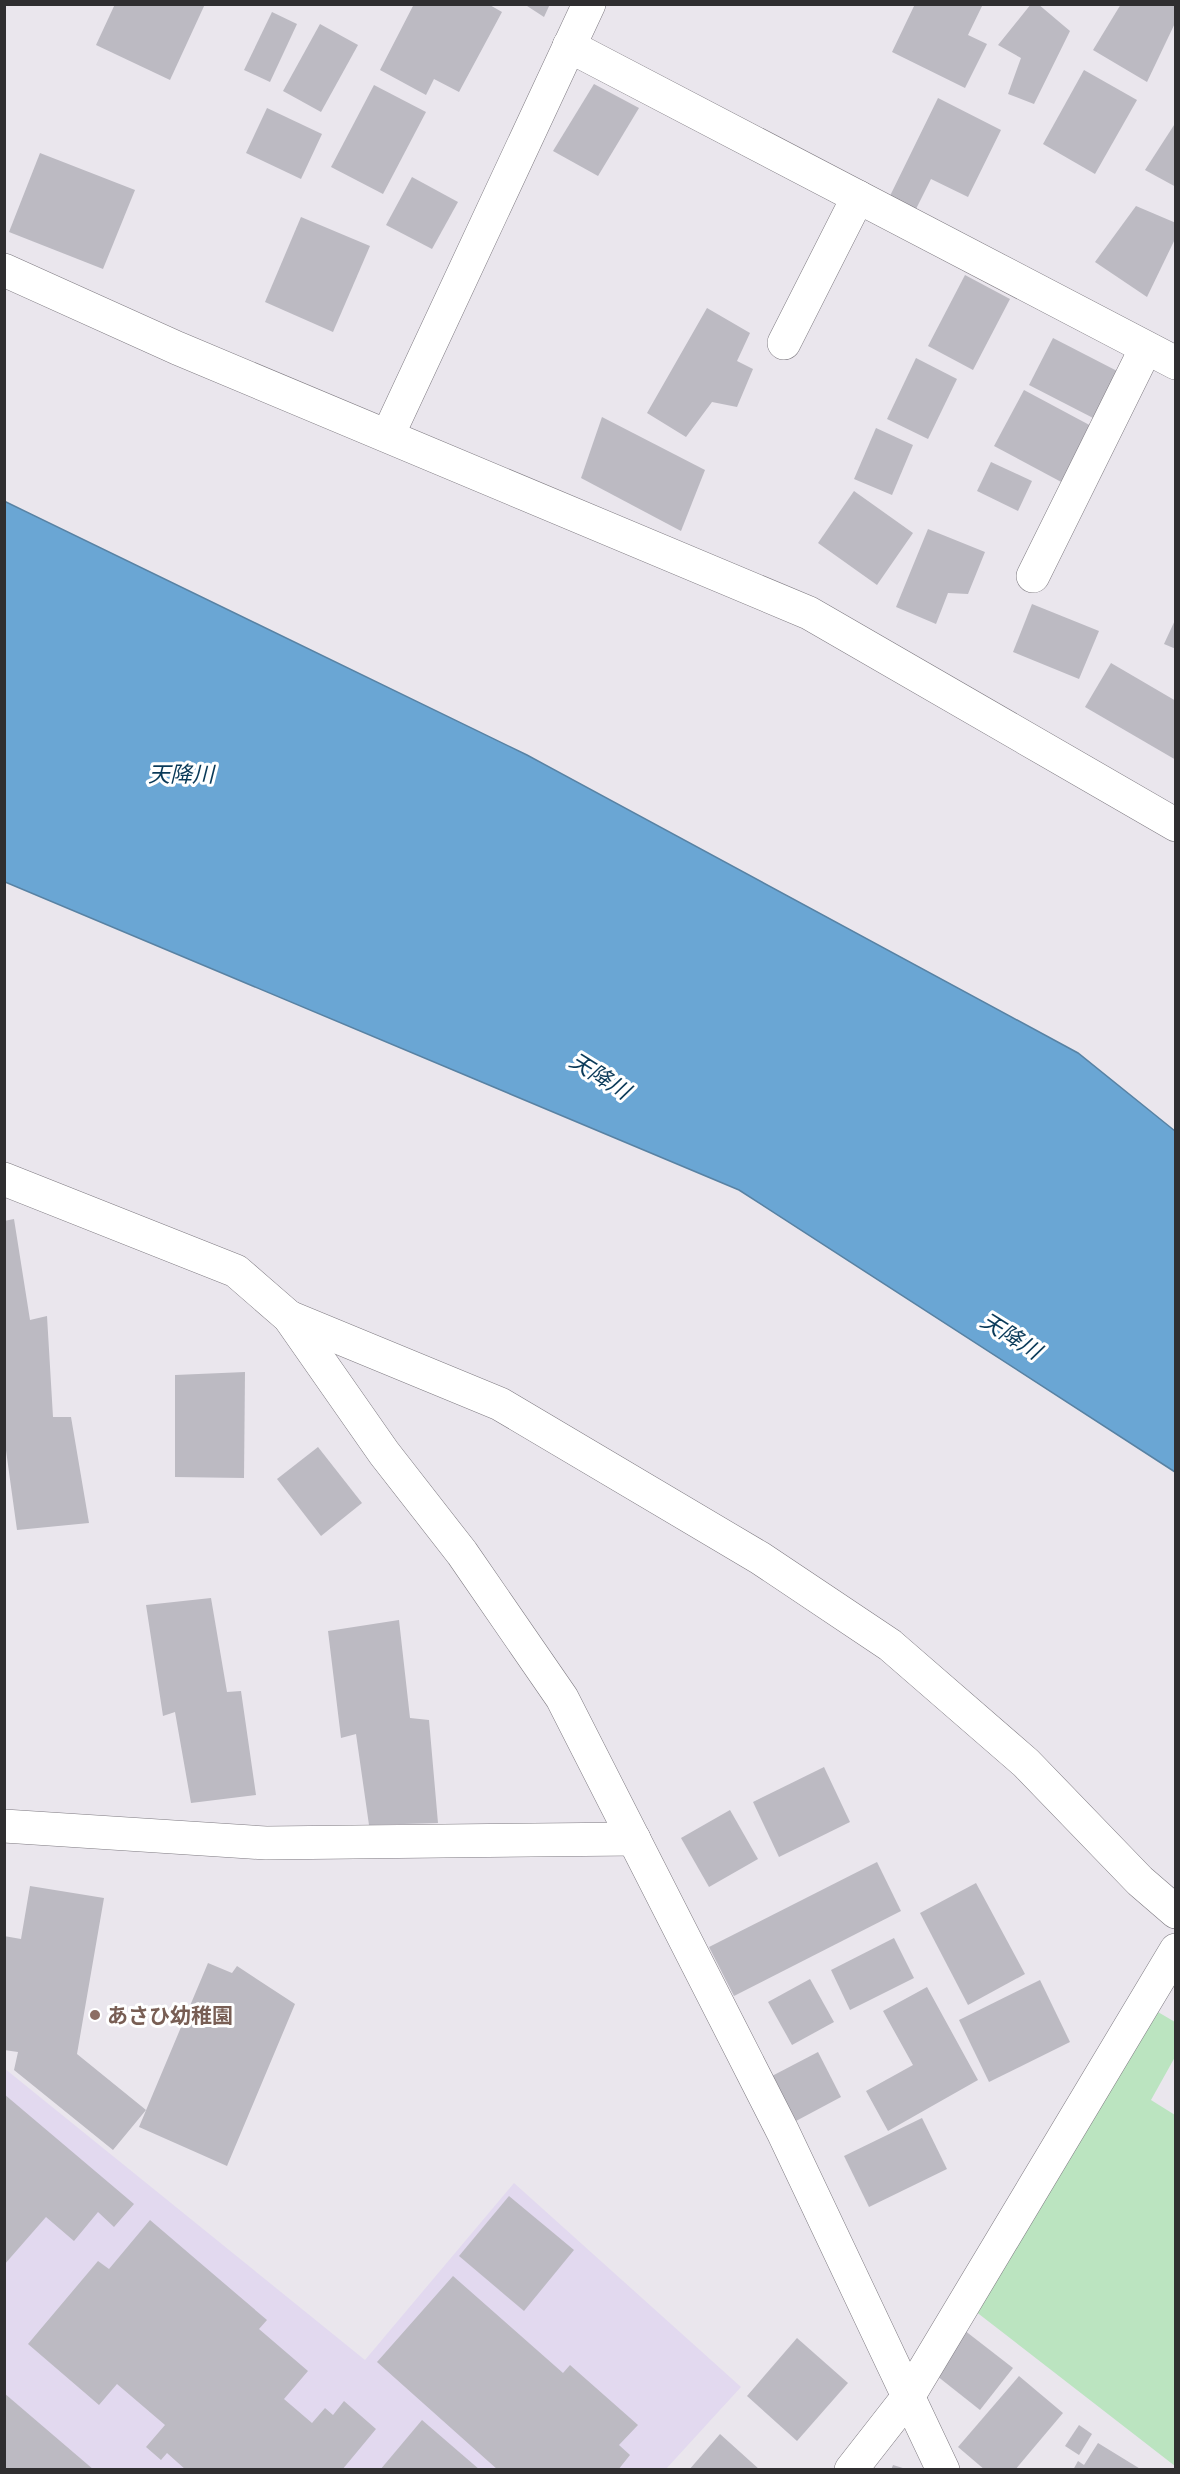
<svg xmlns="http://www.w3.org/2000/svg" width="1180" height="2474" viewBox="0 0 1180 2474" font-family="Poppins,'Noto Sans JP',sans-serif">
<rect width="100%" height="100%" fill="#eae6ed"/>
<path fill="#e2d9ef" d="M4,2068L365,2360L514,2183L741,2387L666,2469H5Z"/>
<path fill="#bbe4c0" d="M1146,2005L1175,2022V2057L1151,2100L1175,2115V2466L975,2311Z"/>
<path fill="#6aa6d4" stroke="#5882a3" stroke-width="1.5" d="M4,501L527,755L1078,1053L1175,1131V1472L739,1190L5,882Z"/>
<g fill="#bcbac2">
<path d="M115,4H205L170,80L96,45Z"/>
<path d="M414,4H488L502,12L459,92L434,79L426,95L380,70Z"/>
<path d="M524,4H550L544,17Z"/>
<path d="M915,4H983L968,35L987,44L965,88L892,52Z"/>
<path d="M1031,4H1038L1070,31L1034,104L1008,94L1021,58L998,45Z"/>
<path d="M1121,4H1176V21L1147,82L1093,50Z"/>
<path d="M272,12L297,24L270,82L244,70Z"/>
<path d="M320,24L358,45L321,112L283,91Z"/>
<path d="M1084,70L1137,100L1095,174L1043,144Z"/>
<path d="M594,84L639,108L598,176L553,151Z"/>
<path d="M374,85L426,112L383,194L331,167Z"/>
<path d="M938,98L1001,130L968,197L931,179L913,215L887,202Z"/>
<path d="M267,108L322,134L301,179L246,153Z"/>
<path d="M1176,122V187L1145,170Z"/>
<path d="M40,153L135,190L103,269L9,232Z"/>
<path d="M412,177L458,202L432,249L386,225Z"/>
<path d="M1136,206L1176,223V237L1147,297L1095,262Z"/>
<path d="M301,217L370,246L333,332L265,302Z"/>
<path d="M965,275L1010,299L973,370L928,346Z"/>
<path d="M707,308L750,333L737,361L753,369L737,407L712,402L686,437L647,413Z"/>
<path d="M1053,338L1121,373L1097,420L1029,385Z"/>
<path d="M916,358L957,379L928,439L887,419Z"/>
<path d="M1024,390L1095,428L1065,484L994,446Z"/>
<path d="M602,417L705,470L681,531L581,478Z"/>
<path d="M876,428L913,445L892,495L854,479Z"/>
<path d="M991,462L1032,481L1018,511L977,491Z"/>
<path d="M854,491L913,533L877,585L818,543Z"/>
<path d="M928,529L985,552L968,594L948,593L936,624L896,607Z"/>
<path d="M1032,604L1099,631L1079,679L1013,652Z"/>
<path d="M1176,618V649L1164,644Z"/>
<path d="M1111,663L1176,701V760L1085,707Z"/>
<path d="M14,1219L30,1320L47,1316L53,1417H71L89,1523L17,1530L4,1436V1221Z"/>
<path d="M245,1372L244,1478L175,1477V1375Z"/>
<path d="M318,1447L362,1503L321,1536L277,1479Z"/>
<path d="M211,1598L227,1692L241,1691L256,1795L191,1803L175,1712L163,1716L146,1605Z"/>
<path d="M399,1620L410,1718L429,1720L438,1823L369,1825L356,1734L341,1738L328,1631Z"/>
<path d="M824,1767L850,1822L779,1857L753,1802Z"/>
<path d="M730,1810L758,1859L709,1887L681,1838Z"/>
<path d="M877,1862L901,1911L734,1996L709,1947Z"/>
<path d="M976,1883L1025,1974L968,2005L920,1913Z"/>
<path d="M30,1886L104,1898L77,2054L146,2110L113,2150L14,2070L18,2052L4,2050V1936L21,1939Z"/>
<path d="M894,1938L914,1978L850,2010L831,1970Z"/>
<path d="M208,1963L232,1973L237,1966L295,2004L227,2166L139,2127Z"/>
<path d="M810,1979L834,2022L792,2045L768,2002Z"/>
<path d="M1040,1980L1070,2042L989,2082L959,2020Z"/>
<path d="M927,1987L978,2080L888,2131L866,2091L913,2065L883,2011Z"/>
<path d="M818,2052L841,2097L796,2121L772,2076Z"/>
<path d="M4,2094L134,2204L114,2227L98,2212L74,2241L46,2217L4,2265Z"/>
<path d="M922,2118L947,2169L869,2207L844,2156Z"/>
<path d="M509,2196L574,2250L524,2311L459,2256Z"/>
<path d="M150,2220L267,2320L259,2329L308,2371L284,2399L312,2423L325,2408L333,2415L344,2401L376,2429L342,2470H186L167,2453L161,2460L146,2447L165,2425L117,2384L99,2405L28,2344L98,2261L109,2269Z"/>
<path d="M453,2276L563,2373L570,2365L638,2425L619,2445L630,2455L618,2470H498L377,2362Z"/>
<path d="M964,2330L1013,2368L980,2410L932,2372Z"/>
<path d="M797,2338L848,2383L797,2441L747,2396Z"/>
<path d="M1019,2376L1063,2413L1015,2470H985L958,2447Z"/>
<path d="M4,2393L94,2470H4Z"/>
<path d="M422,2420L480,2470H380Z"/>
<path d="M1079,2425L1092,2434L1079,2455L1065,2446Z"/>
<path d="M720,2434L760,2470H689Z"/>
<path d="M1098,2443L1142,2470H1073L1078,2461L1084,2465Z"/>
<path d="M893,2465L906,2469V2470H891Z"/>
</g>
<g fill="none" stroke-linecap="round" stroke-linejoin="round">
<g stroke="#7e7a81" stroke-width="34">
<g id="minor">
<path d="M569,46L1176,363"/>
<path d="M4,270L177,348L809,613L1176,825"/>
<path d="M784,343L858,197"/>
<path d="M388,435L589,4"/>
<path d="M1033,576L1146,348"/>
<path d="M4,1179L236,1271L289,1317L384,1453L462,1553L562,1698L783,2132L943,2470"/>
<path d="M289,1317L500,1404L760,1558L890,1645L1026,1763L1140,1881L1176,1912"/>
<path d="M4,1826L266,1843L634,1839"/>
<path d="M851,2470L908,2397L1176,1950"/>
</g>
</g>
<use href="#minor" stroke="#fff" stroke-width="33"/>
</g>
<circle fill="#8d6e63" stroke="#fff" stroke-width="2" cx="95" cy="2015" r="6"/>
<g text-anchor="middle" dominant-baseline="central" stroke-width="6" stroke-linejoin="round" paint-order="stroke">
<g font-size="21" font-weight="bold" fill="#785e54" stroke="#fff" text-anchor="start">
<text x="107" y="2015">あさひ幼稚園</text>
</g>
<g font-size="22" font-style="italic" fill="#0a3a59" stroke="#fff">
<text x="181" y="774">天降川</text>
<text transform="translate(600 1076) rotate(32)">天降川</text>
<text transform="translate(1011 1336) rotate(32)">天降川</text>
</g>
</g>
<rect width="1180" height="2474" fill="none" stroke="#2f2e30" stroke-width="12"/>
</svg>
